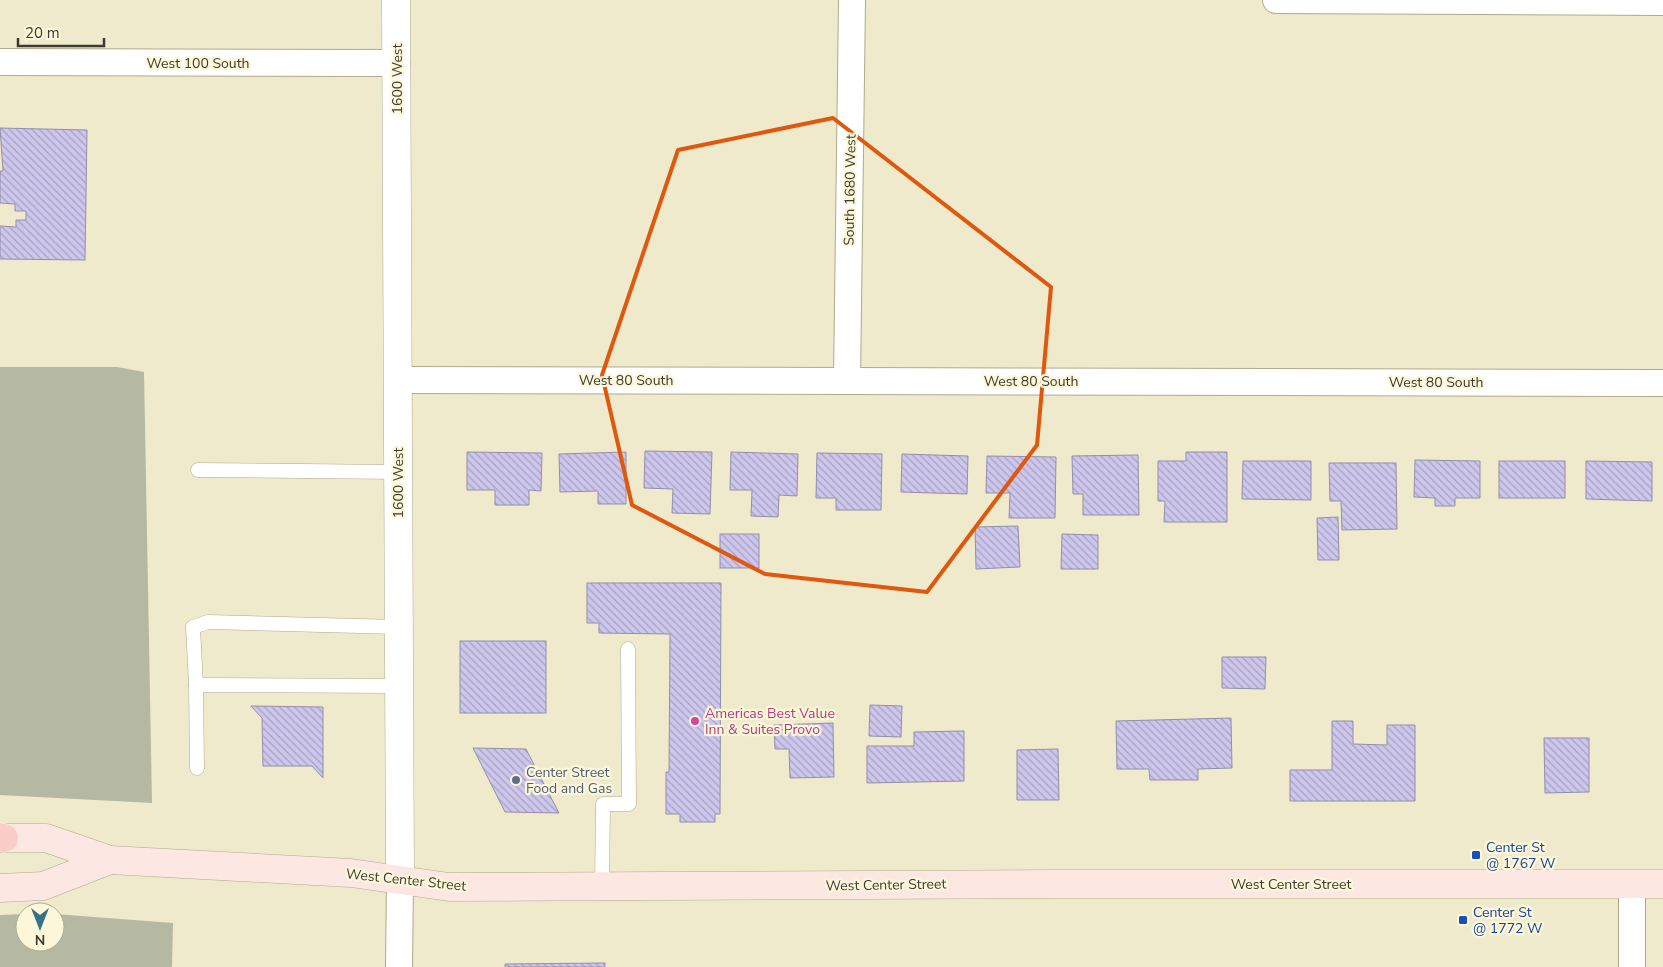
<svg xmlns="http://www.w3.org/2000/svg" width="1663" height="967" viewBox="0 0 1663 967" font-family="'Nunito Sans',sans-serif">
<defs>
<pattern id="building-back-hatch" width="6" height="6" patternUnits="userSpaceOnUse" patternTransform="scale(1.25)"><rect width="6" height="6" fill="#cdc6ed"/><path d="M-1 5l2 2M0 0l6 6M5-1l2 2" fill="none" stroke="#a8a2c0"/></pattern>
</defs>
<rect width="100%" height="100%" fill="#efeacc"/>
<g fill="#b5b9a1">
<path d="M0,367H117L144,372L152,803L0,795Z"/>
<path d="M25,914V942H55V914L173,923L172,967H0V915Z"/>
</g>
<g fill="url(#building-back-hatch)" stroke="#938fa9">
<path d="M0,128L87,130L85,260L0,259V226L16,227V220H26V211H15V204L0,203V171H3Z"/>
<path d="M645,451L712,452L710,514L672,513L673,489L644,488Z"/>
<path d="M467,452L542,453L541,491L529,490V505H495V490H467Z"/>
<path d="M626,452V504H598V491L560,492L559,454Z"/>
<path d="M731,452L798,454L797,496L779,495L778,517L751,516L752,490H730Z"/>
<path d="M1186,452H1227V522H1164L1165,501H1158V461H1186Z"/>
<path d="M817,453L882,454L881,510H836V498H816Z"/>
<path d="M902,454L968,456L967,494L901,492Z"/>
<path d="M1138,455L1139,515H1083V494H1073L1072,456Z"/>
<path d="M987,456L1056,457L1055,518H1009L1010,493H986Z"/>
<path d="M1415,460L1480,461V498H1455V506H1435V498L1414,497Z"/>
<path d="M1243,461H1311V500L1242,499Z"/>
<rect x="1499" y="461" width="66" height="37"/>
<path d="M1586,461L1652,462V501L1586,499Z"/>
<path d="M1329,463H1396L1397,529L1342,530L1341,501H1330Z"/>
<path d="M1338,517L1339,560H1318L1317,518Z"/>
<path d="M1018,526L1020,567L976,569L975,527Z"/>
<rect x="720" y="534" width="39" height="34"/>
<path d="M1062,534L1098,535V569H1061Z"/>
<path d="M587,583H721L720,814H715V822H680V814H666V772H669L670,634L599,633V623H587Z"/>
<rect x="460" y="641" width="86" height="72"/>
<path d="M1222,657H1266L1265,689L1222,688Z"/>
<path d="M870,705L902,706L901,737L869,736Z"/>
<path d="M251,706L323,707V778L312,766H263L262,718Z"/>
<path d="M1231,718L1232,768L1198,769V780H1150L1149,769H1117L1116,721Z"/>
<path d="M1332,721H1353V744L1387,745V725H1415V801H1290V770H1332Z"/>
<path d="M833,723L834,777L790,778L789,749H775L774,725Z"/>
<path d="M964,731V781L867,783V746H914V732Z"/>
<path d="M1544,738H1589V792L1545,793Z"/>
<path d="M473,748L526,749L559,813L505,812Z"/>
<path d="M1058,749L1059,800H1017V750Z"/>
<path d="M605,963V967H505V964Z"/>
</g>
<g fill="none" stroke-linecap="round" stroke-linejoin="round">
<g stroke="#aeaa8e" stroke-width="15">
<g id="service">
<path d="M198,470L398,472"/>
<path d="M196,685L193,627L208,622L398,627"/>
<path d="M197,768L196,685L399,686"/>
<path d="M602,886L603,804H629L628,649"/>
</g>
</g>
<g stroke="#aeaa8e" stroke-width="28">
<g id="minor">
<path d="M1276,0L1663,2"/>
<path d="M0,62L397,63"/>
<path d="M399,380L1663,383"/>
<path d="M847,380L852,0"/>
<path d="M399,967L400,879"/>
<path d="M1632,967V884"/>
</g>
</g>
<g stroke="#aeaa8e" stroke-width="29">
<path id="tertiary" d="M396,0L400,879"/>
</g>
<g stroke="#aeaa8e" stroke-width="29">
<g id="secondary">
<path d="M0,838H46L110,860L351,873L449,887L1055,884H1663"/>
<path d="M0,888L43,886L110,860"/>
</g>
</g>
<g stroke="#fff" stroke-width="29">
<path id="primary" d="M0,837L4,838"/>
</g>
<use href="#service" stroke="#fff" stroke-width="14"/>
<use href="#minor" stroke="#fff" stroke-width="26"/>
<use href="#tertiary" stroke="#fff" stroke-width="28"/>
<use href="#secondary" stroke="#fde7e3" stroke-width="28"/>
<use href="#primary" stroke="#facec7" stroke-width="28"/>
</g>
<path fill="none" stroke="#df580e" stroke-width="4" stroke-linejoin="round" d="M833,118L1051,287L1037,445L927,592L765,574L632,505L602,375L678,150Z"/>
<circle fill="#d1479c" stroke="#fcf7d9" stroke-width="2" cx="695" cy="721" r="5"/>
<circle fill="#5c6f8a" stroke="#fcf7d9" stroke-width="2" cx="516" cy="780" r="5"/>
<g fill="#1a4fb4" stroke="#fcf7d9" stroke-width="2">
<rect x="1471" y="850" width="10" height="10" rx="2.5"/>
<rect x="1458" y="915" width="10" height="10" rx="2.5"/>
</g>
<g text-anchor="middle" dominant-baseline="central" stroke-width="4.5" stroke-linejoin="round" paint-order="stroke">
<g font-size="14" fill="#3d3b2f" stroke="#fcf7d9">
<text x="198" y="63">West 100 South</text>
<text transform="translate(397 79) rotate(-90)">1600 West</text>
<text transform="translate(850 190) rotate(-89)">South 1680 West</text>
<text x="626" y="380">West 80 South</text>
<text x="1031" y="381">West 80 South</text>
<text x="1436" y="382">West 80 South</text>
<text transform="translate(398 483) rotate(-90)">1600 West</text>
<text transform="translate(406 880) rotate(6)">West Center Street</text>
<text x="1291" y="884">West Center Street</text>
<text transform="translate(886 885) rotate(-1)">West Center Street</text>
</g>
<g font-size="14" fill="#b23c85" stroke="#fcf7d9" text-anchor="start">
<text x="705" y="713">Americas Best Value<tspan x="705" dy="16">Inn &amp; Suites Provo</tspan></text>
</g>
<g font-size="14" fill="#4e5e75" stroke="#fcf7d9" text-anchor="start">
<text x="526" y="772">Center Street<tspan x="526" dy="16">Food and Gas</tspan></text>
</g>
<g font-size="14" fill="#164399" stroke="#fcf7d9" text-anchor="start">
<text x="1486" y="847">Center St<tspan x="1486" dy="16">@ 1767 W</tspan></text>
<text x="1473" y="912">Center St<tspan x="1473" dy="16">@ 1772 W</tspan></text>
</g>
</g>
<g transform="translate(40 927) rotate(180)"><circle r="24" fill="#fcf7d9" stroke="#b0ac95"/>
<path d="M0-4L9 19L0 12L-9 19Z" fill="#357389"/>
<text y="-8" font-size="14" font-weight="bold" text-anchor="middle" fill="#3d3b2f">N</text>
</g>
<path d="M18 38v8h86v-8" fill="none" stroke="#3d3b2f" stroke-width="2.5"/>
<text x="25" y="38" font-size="15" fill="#3d3b2f" stroke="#fcf7d9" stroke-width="4" paint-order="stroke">20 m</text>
</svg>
